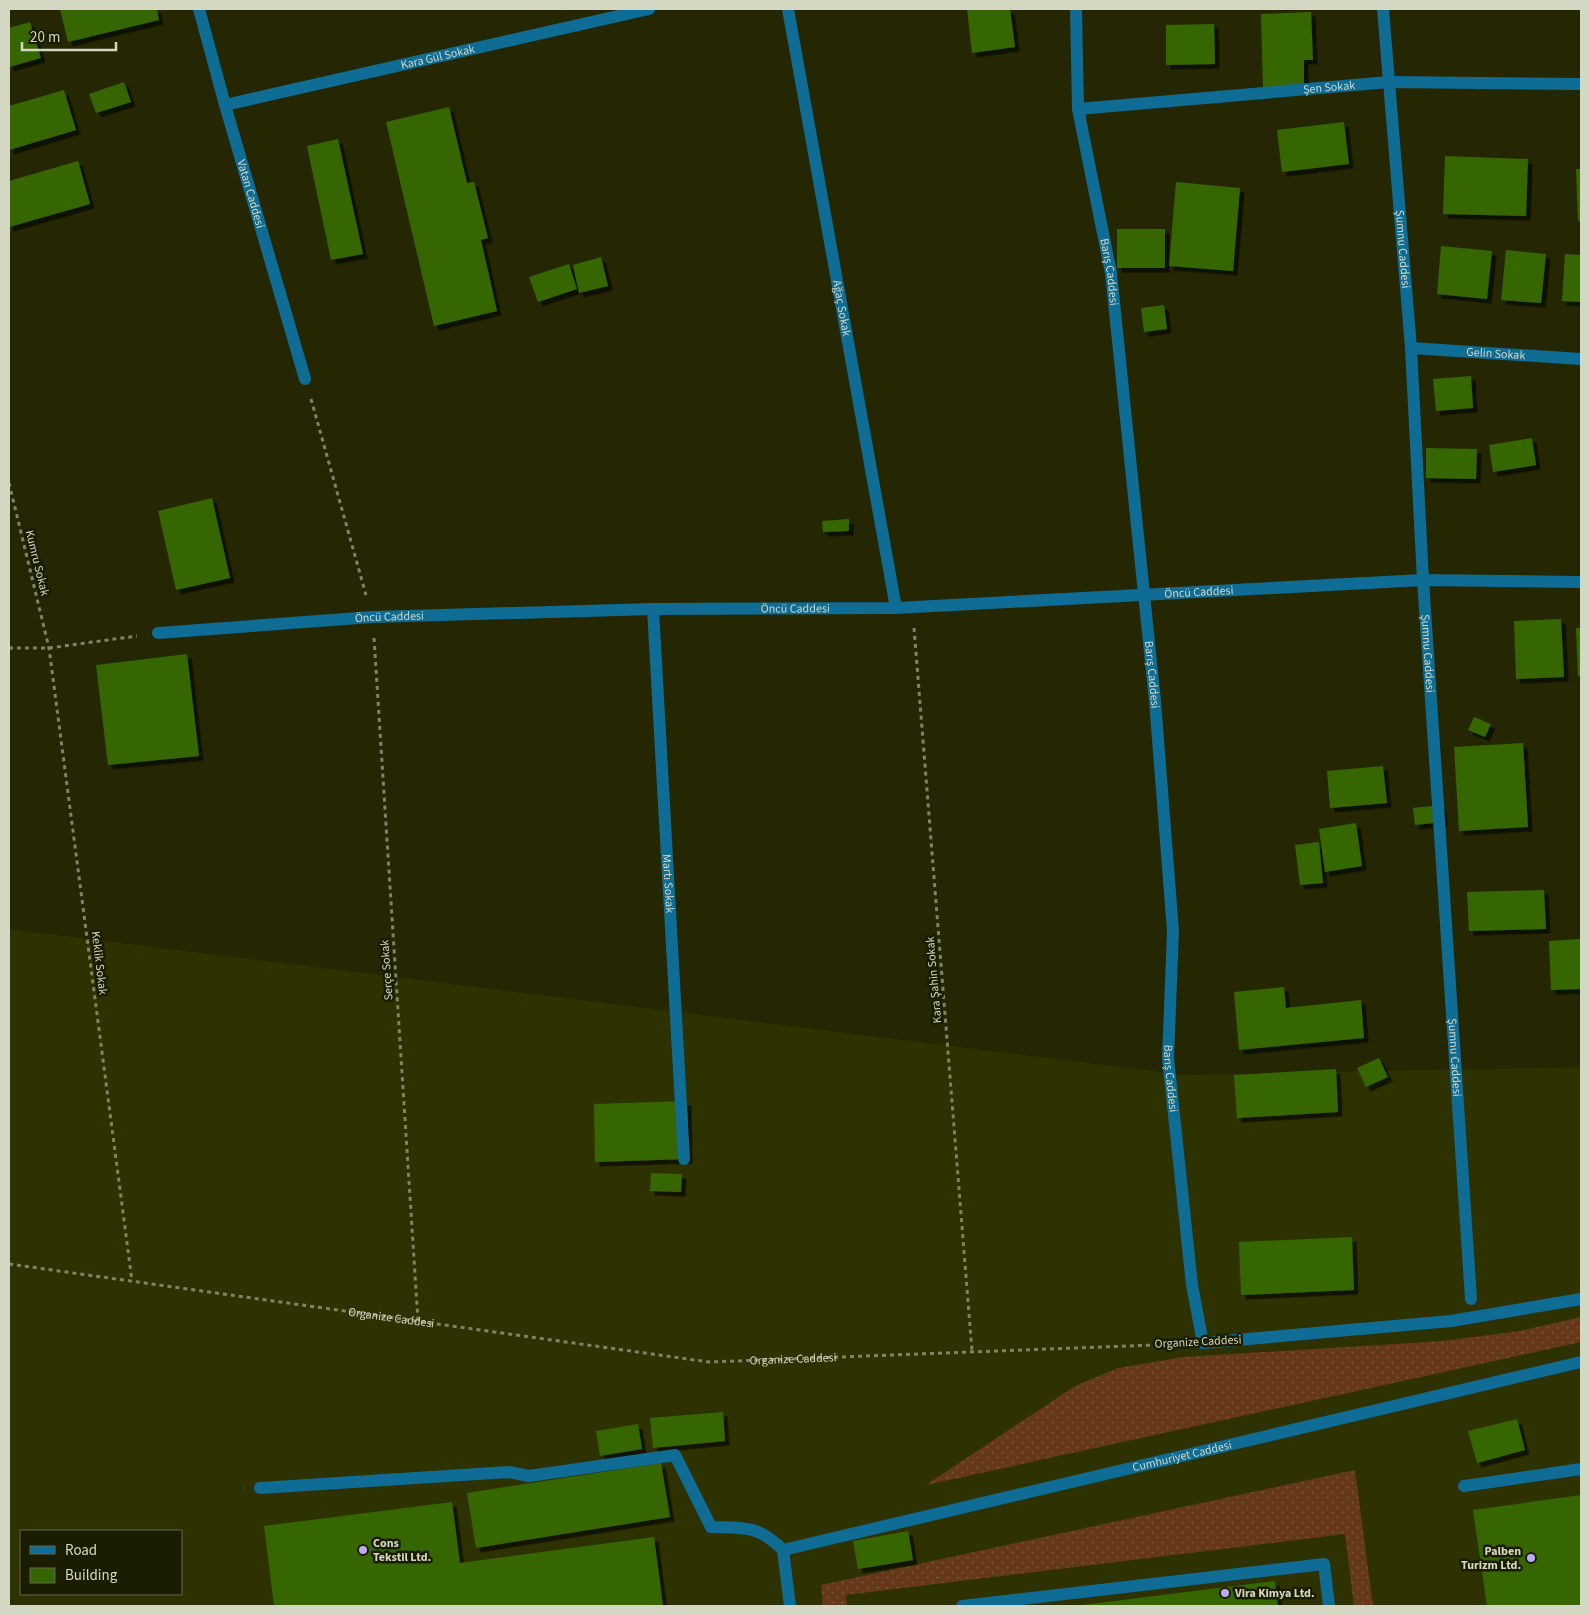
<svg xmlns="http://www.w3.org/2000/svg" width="1590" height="1615" viewBox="0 0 1590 1615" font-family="'Source Sans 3',sans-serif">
<defs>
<pattern id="grass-dots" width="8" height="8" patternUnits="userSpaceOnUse" patternTransform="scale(1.25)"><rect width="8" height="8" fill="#643818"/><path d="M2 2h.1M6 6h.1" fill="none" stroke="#795438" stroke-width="1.8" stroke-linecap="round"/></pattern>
<filter id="shadow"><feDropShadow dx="4.5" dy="4.5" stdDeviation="0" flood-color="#0009"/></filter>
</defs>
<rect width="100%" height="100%" fill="#242701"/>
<path fill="#2e3100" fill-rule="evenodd" d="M9,929L1186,1075L1581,1067V1606H9ZM21,1531H181V1594H21Z"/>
<g fill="url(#grass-dots)">
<path d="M1581,1317V1342L926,1485L1075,1386L1118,1368L1184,1357L1443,1341L1520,1331Z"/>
<path d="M1355,1470L1373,1606H1354L1345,1534L846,1595L847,1606H823L821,1585Z"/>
</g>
<g fill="#366601" filter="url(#shadow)">
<path d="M60,9H157L159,20L68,42Z"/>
<path d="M967,9H1010L1015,47L972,53Z"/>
<path d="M1311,12L1313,60H1304V87L1263,88L1261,14Z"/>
<path d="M30,22L41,58L9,67V28Z"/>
<path d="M1214,24L1215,64L1166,65V25Z"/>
<path d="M124,82L131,102L96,113L89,94Z"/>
<path d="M64,90L76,130L9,150V106Z"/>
<path d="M449,107L467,183L474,182L488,238L481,240L497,311L434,326L386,122Z"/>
<path d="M1344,122L1349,164L1282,172L1277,130Z"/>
<path d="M338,139L363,254L331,260L307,146Z"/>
<path d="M1445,156L1528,159L1526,216L1443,214Z"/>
<path d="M78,161L90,204L9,227V181Z"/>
<path d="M1576,169H1581V221H1578Z"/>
<path d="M1176,182L1240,188L1233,271L1169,266Z"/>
<rect x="1117" y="229" width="48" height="39"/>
<path d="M1441,246L1492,251L1487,299L1437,294Z"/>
<path d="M1506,250L1546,254L1541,303L1501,300Z"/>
<path d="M1565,254L1581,255V302L1562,301Z"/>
<path d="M601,257L608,286L579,293L573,265Z"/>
<path d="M569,264L577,289L538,302L529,277Z"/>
<path d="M1164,305L1167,329L1144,332L1141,308Z"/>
<path d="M1471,376L1473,408L1436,411L1433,379Z"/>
<path d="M1532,438L1536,465L1493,472L1489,445Z"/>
<path d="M1426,448L1477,449L1476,479L1426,478Z"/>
<path d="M212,498L230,578L176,590L158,511Z"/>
<path d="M849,519V531L823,532L822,521Z"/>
<path d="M1561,619L1564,677L1516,679L1514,621Z"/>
<path d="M1576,628H1581V676H1578Z"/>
<path d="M187,654L199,756L108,765L96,665Z"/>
<path d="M1474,717L1491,724L1485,737L1468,730Z"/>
<path d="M1523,743L1528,827L1459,831L1454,747Z"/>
<path d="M1383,766L1387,803L1330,808L1327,771Z"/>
<path d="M1442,805L1443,822L1415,825L1413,808Z"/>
<path d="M1356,823L1362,866L1325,872L1319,829Z"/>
<path d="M1319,842L1323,883L1300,885L1295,845Z"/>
<path d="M1544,890L1546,929L1469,931L1467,892Z"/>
<path d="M1581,939V989L1551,990L1549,941Z"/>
<path d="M1284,987L1286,1008L1361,1000L1364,1038L1239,1050L1234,992Z"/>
<path d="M1379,1058L1388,1077L1366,1087L1357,1068Z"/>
<path d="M1336,1069L1338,1112L1237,1118L1234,1075Z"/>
<path d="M687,1101L688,1159L595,1162L594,1104Z"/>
<path d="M651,1173L682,1174L681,1192L650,1191Z"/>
<path d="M1352,1237L1354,1290L1241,1295L1239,1242Z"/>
<path d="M723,1412L725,1441L653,1448L650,1418Z"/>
<path d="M1517,1419L1525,1450L1477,1463L1468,1431Z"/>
<path d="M638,1424L642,1449L600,1456L596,1431Z"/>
<path d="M661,1463L670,1517L476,1548L467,1493Z"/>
<path d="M1581,1495V1606H1487L1473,1510Z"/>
<path d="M452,1502L460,1563L654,1537L663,1606H274L264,1526Z"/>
<path d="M908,1531L913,1560L858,1569L853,1541Z"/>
<path d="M1275,1581L1278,1606H1082V1605Z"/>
</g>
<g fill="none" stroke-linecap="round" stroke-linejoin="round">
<g stroke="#808366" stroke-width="3" stroke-dasharray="4 4" stroke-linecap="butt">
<path d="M311,399L366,595"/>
<path d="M9,483L49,648L132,1281"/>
<path d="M914,628L972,1351"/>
<path d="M374,638L418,1321"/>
<path d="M9,648H49L137,636"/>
<path id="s1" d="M9,1264L709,1362L1180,1344"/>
</g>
<g stroke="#0f6c94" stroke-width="12">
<path id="s2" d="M199,9L225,105L305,379"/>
<path id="s3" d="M788,9L896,608"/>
<path id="s4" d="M1076,9L1078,109L1111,273L1155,701L1173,931L1168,1058L1192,1285L1203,1343L1451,1321L1581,1299"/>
<path id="s5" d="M1383,9L1411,348L1423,580L1471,1299"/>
<path id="s6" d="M225,105L649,9"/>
<path id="s7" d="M1078,109L1389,82L1581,84"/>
<path id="s8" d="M1411,348L1581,359"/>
<path id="s9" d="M653,609L684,1159"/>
<path id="s10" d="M158,633L372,617L653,609L896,608L1423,580L1581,582"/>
<path d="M1464,1486L1581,1469"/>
<path d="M260,1488L509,1472L529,1476L675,1455L711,1527C745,1528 758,1525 783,1550"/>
<path id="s11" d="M783,1550L1581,1362"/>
<path d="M783,1550L790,1606"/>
<path d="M962,1606L1324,1564L1329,1606"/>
</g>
</g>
<g fill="#bbaaf6" stroke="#1b1d02" stroke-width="2">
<circle cx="363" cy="1550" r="5"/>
<circle cx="1531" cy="1558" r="5"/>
<circle cx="1225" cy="1593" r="5"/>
</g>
<g text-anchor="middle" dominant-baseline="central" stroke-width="5" stroke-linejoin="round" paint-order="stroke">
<g font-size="12" fill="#d4d7c2" stroke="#1b1d02">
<text stroke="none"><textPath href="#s6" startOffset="218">Kara Gül Sokak</textPath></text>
<text stroke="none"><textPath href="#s7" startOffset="252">Şen Sokak</textPath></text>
<text stroke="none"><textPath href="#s2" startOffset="192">Vatan Caddesi</textPath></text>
<text stroke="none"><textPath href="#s5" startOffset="241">Şumnu Caddesi</textPath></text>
<text stroke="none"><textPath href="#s4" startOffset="266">Barış Caddesi</textPath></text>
<text stroke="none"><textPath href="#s3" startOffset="304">Ağaç Sokak</textPath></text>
<text stroke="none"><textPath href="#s8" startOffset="85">Gelin Sokak</textPath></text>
<text transform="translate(37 563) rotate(76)">Kumru Sokak</text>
<text stroke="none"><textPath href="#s10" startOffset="1042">Öncü Caddesi</textPath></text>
<text stroke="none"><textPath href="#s10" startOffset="638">Öncü Caddesi</textPath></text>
<text stroke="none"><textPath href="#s10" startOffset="232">Öncü Caddesi</textPath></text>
<text stroke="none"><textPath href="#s5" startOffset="646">Şumnu Caddesi</textPath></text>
<text stroke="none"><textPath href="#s4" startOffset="671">Barış Caddesi</textPath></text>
<text stroke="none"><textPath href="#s9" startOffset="275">Martı Sokak</textPath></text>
<text transform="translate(99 963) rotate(83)">Keklik Sokak</text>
<text transform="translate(387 970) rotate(-94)">Serçe Sokak</text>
<text transform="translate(934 980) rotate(-95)">Kara Şahin Sokak</text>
<text stroke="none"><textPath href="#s5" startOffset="1051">Şumnu Caddesi</textPath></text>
<text stroke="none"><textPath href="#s4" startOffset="1076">Barış Caddesi</textPath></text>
<text stroke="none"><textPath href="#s1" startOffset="386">Organize Caddesi</textPath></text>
<text transform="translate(1198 1342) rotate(-3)">Organize Caddesi</text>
<text stroke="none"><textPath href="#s1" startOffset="791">Organize Caddesi</textPath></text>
<text stroke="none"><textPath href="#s11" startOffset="410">Cumhuriyet Caddesi</textPath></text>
</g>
<g font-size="12" font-weight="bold" fill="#d4d7c2" stroke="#1b1d02" text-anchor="start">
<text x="373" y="1543">Cons<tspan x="373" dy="14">Tekstil Ltd.</tspan></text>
<text x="1521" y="1551" text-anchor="end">Palben<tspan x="1521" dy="14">Turizm Ltd.</tspan></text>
<text x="1235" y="1593">Vira Kimya Ltd.</text>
</g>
</g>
<rect width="1590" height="1615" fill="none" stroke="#d4d7c2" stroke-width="20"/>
<rect x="20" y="1530" width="162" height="65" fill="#1b1d02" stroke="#65674f"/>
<rect x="30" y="1546" width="25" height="8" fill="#0f6c94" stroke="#65674f"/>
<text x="65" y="1555" font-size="15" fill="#d4d7c2">Road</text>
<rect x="30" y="1568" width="25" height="15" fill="#366601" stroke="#65674f"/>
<text x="65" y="1580" font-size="15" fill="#d4d7c2">Building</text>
<path d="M22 42v8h94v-8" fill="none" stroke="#d4d7c2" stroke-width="2.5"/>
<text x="30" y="42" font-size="15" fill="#d4d7c2" stroke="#1b1d02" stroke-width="4" paint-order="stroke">20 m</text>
</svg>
